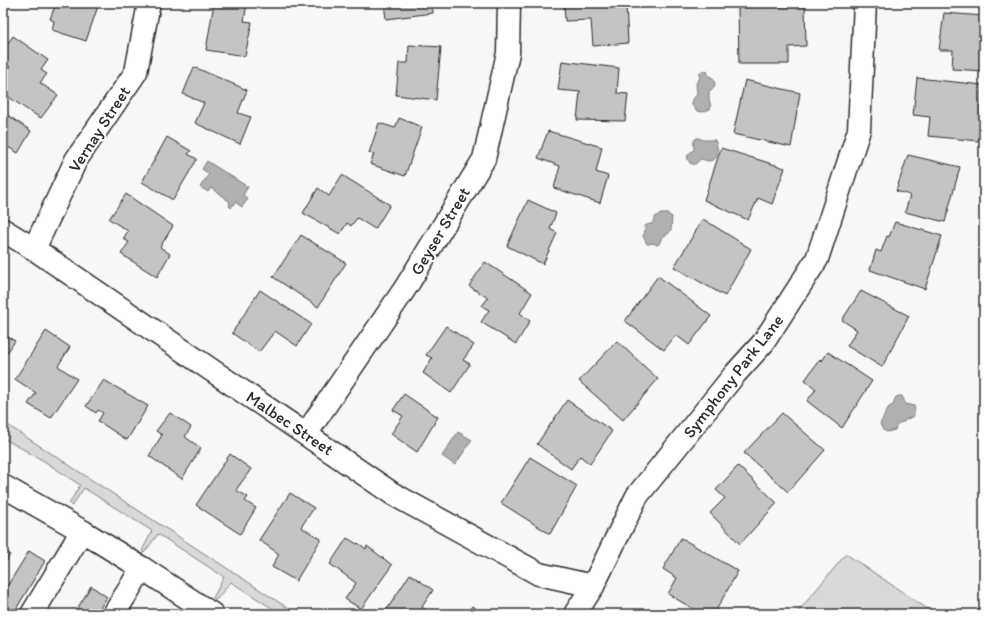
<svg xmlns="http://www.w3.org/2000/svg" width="987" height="617" viewBox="0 0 987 617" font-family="Itim,sans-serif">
<rect width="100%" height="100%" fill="#f7f7f7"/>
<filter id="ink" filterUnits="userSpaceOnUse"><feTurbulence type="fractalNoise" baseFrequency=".025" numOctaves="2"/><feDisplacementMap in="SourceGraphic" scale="8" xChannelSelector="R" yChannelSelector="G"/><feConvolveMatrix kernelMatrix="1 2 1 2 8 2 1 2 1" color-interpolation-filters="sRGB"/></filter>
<g filter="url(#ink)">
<g fill="#d9d9d9" stroke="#828282">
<path d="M3,422L297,614H281L231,582L216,600L213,598L224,577L158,534L144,553L142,551L152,531L84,488L72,506L69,504L80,485L44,461L3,438Z"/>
<path d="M846,554L935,614H796Z"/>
</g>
<g fill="#b0b0b0" stroke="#7b7b7b">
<path d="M702,71H707L709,76L713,78L715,84L714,88L709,91V99L711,107L710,109L703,112L697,111L692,105V101L697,94L696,83L700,78L699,73Z"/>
<path d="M697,138H699L703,140H715C718,147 721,160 709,161C705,161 704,159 700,159C697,163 695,166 690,163C685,157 688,153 694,150C694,146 692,140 697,138Z"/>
<path d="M207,161L248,187L243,195L248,199L242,207L235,202L231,208L229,206L230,202L211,188L208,192L200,187L209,174L202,169Z"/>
<path d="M661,214H668L672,217L671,230L668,234L662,237L659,244L657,245L653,243L648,244H647L643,236L645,232C643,223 647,226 653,223C655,218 655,215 661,214Z"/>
<path d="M899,396H902L904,400L905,404L914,406C916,411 913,412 914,416L905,420L904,422C899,422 896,425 895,430L887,432L883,430L880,424L888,408L894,404V401L896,397Z"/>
<path d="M458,432L472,440L455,465L442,456Z"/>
</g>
<g fill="#c4c4c4" stroke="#2b2b2b">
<path d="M56,3H99L86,41L52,30L54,21L50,19Z"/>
<path d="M214,3H247L244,21L252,22L245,56L206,50Z"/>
<path d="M384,3H432L433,13L386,19Z"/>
<path d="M564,3H626L628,43L593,46L591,20L565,21Z"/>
<path d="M805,6L806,46L789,47V64H739L738,7Z"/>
<path d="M944,13L984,16V71L952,69L953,50H939Z"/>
<path d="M13,36L48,60L41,70L47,74L40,83L58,95L41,118L29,111L3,93V78L10,67L3,62V50Z"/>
<path d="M409,45L441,47L436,100L396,95L399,63H408Z"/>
<path d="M562,61L619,68L617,93L628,94L625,121L577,120L580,92L558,90Z"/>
<path d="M194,67L247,90L238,113L251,117L240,144L195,123L204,103L183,94Z"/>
<path d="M917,78L983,85L979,141L928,136L930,117L913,115Z"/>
<path d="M745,80L800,93L791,147L733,134Z"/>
<path d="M3,112L31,131L18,153L3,144Z"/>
<path d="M399,118L422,127L405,176L370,164L374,154L369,153L379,123L395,128Z"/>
<path d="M548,131L602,147L596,172L608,176L600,203L554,188L560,166L538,158Z"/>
<path d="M167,137L191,151L188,154L197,159L173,200L142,182Z"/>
<path d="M721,148L785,168L772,204L758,198L748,220L704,200Z"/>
<path d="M908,155L960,167L945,222L905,212L910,195L896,191Z"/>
<path d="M342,175L390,205L375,229L357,218L351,226L347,223L340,234L303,213L318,188L329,196Z"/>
<path d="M126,194L173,226L160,247L170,254L157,277L121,254L129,242L123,239L128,231L109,219Z"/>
<path d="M528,200L556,213L550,229L557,233L543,264L507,246Z"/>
<path d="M703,219L751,249L725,296L674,267Z"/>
<path d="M895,222L942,236L925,289L870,270L876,250L881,252L887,236L889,237Z"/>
<path d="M301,235L346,263L318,307L273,277Z"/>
<path d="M485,262L532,293L520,313L530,321L516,344L481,322L489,310L482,306L488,298L469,286Z"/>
<path d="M658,276L711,316L689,345L676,335L664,350L625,321Z"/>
<path d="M260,290L311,324L297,346L275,331L259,352L232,333Z"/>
<path d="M861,291L909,316L882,367L847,346L857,330L842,320Z"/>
<path d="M3,301L8,304L3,313Z"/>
<path d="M446,326L474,345L463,360L470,364L451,393L423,373L432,358L426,355Z"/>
<path d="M46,331L70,347L58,366L77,379L51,418L28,404L36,393L15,379Z"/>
<path d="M3,334L15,341L3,359Z"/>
<path d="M617,341L658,379L623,420L579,381Z"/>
<path d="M828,352L872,381L842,428L807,401L816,389L805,380L820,359L822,361Z"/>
<path d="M104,380L148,406L127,440L98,421L103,413L98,410L96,413L86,406Z"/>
<path d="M404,394L438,417L417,452L391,434L403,416L393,410Z"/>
<path d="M567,400L612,431L590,464L580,456L571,469L537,444Z"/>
<path d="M170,413L191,427L185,437L201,448L182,479L149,456L162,435L156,431Z"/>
<path d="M782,413L825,450L788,492L744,453Z"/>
<path d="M230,454L251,469L236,490L248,497L245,501L256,508L240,534L196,505Z"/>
<path d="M530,457L577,486L550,534L501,503Z"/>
<path d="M738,466L777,503L740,544L710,513L725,498L716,490Z"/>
<path d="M290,493L314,508L301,527L321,539L296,581L272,567L279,554L259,540Z"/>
<path d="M3,534L7,536L3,543Z"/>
<path d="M347,538L357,544L358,543L366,549L367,546L392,565L361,609L345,599L356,583L330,564Z"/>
<path d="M681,538L738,571L714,614H702L668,594L677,578L663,569Z"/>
<path d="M3,550L10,554L3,568Z"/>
<path d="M29,551L45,561L13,614H3V593Z"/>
<path d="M410,574L433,590L422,607L432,614H384Z"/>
<path d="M91,586L107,597L96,614H74Z"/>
<path d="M472,606L484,614H466Z"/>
</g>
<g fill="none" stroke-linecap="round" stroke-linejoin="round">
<g stroke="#2b2b2b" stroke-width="25">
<g id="minor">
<path d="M3,230L34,249L393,494L539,574L593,586"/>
<path d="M34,249L76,160L136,72L149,3"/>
<path d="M306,434L406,287L484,159L508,53L509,3"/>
<path d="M3,486L82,531L142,568L212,614"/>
<path d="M32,614L82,531"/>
<path d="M114,614L142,568"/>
<path d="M575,614L593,586L637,496L735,374L763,343L817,259L859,130L865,3"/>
</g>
</g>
<use href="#minor" stroke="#fff" stroke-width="22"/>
</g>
</g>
<g text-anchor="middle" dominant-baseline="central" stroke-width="4" stroke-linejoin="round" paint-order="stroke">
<g font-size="17" fill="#2b2b2b" stroke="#fff">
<text transform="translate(99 129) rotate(-57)">Vernay Street</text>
<text transform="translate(440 231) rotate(-59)">Geyser Street</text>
<text transform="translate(733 376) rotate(-52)">Symphony Park Lane</text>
<text transform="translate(290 423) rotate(34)">Malbec Street</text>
</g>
</g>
<rect width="987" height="617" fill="none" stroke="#fff" stroke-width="16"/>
<rect x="8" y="8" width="971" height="601" fill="none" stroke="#2b2b2b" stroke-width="1.5" filter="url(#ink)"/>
</svg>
